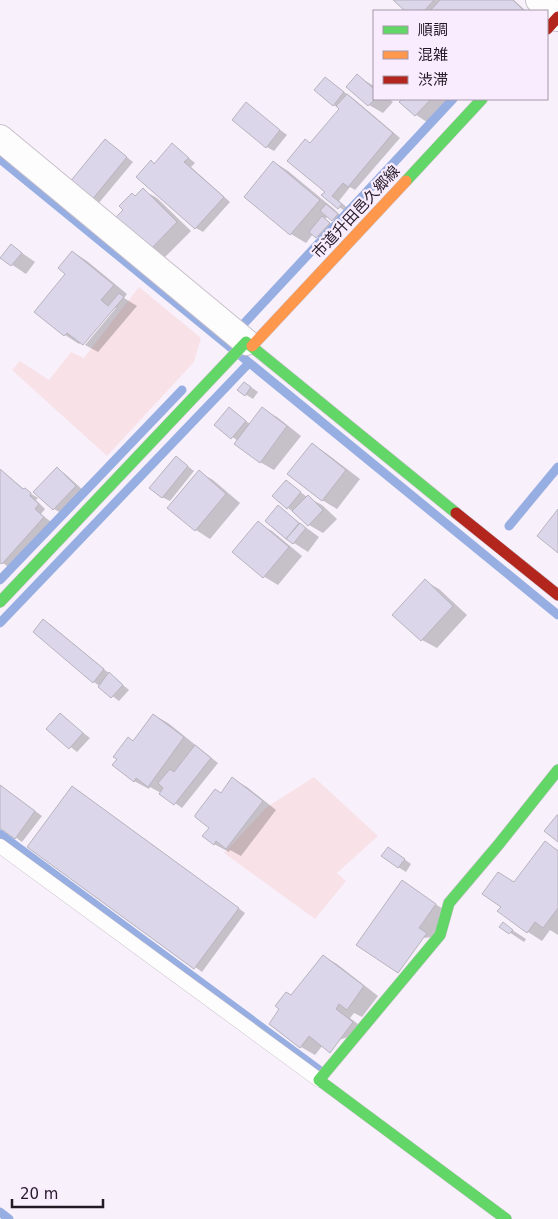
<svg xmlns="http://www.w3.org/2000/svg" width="558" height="1219" viewBox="0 0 558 1219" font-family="'DejaVu Sans','Noto Sans JP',sans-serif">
<rect width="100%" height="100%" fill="#f8f0fb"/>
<g fill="#f8e2e8">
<path d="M139,287L201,338L194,362L107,456L12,370L20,361L49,380L71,352L84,358Z"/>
<path d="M314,777L378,836L337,873L346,881L315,919L224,853L267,807Z"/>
</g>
<g fill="#0003">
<path d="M395,0H514L526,11H407Z"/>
<path d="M357,76L374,86V99H389L393,102L383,113L369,105Z"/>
<path d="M325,78L354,99L400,138L355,190L350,187L339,201L349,209L346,212L323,195L326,192L311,144L341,109L333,105Z"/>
<path d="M404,99H453L430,124L416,115L401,102Z"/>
<path d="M246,104L287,135L274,151L267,147Z"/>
<path d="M106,141L133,162L98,204L91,200Z"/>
<path d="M173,145L195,163L191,167L230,202L203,232L196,228L151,162L155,164Z"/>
<path d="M274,162L288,171L334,209L344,219L340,224L328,216L325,219L336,227L324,241L313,234L306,243L291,234L245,196Z"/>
<path d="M143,190L157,198L191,231L164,258L149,250L136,197Z"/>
<path d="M12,246L35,262L26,274L2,258Z"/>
<path d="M73,252L87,261L127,294L124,298L137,306L98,352L85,345L116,308H113L79,344L65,335L67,274Z"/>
<path d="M245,383L258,392L253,399L245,394Z"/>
<path d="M230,409L250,424L262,409L277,417L301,436L274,470L260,462L238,441L216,425Z"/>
<path d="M312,444L326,453L360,479L337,509L322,500Z"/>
<path d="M176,457L194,471L170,501L162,497Z"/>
<path d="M0,469L25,490L38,498L36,500L45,509L41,514L51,522L10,568L0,561Z"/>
<path d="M57,469L64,473L83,490L61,513L54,509Z"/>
<path d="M199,472L213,480L240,503L210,539L196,530L169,507Z"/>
<path d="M286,481L307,497L322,505L337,519L323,533L309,525L288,508Z"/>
<path d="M278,507L319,537L308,552L294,543L267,521Z"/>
<path d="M258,523L272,531L302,556L278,585L263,576Z"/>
<path d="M425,581L439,589L467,615L437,648L422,640L394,615Z"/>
<path d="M44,621L51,625L129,690L119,701L94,682Z"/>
<path d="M60,715L90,738L77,752L48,729Z"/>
<path d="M154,715L168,723L218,763L182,808L161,793L150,787L149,789L134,781Z"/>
<path d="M233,779L247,787L276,810L241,856L230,850L229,852L214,844L211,828Z"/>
<path d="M0,785L42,816L22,842L0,826Z"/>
<path d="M80,792L245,913L202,972L29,847Z"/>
<path d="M545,843L558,850V935L550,930L542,941L528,932L499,911L515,883Z"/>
<path d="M389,848L411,864L406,872L398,867Z"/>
<path d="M402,882L449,913L433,937L358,944Z"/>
<path d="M503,924L526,939L524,942L500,926Z"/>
<path d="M323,956L337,964L378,996L362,1017L354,1013L350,1018L367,1031L323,1045L315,1055L301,1047L270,1024Z"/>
</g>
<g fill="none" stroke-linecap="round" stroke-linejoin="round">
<g stroke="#97aee2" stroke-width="9">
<path d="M0,159L558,615"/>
<path d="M237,331L453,99"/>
<path d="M509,526L558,467"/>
<path d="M0,580L182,390"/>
<path d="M0,623L249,363"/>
<path d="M0,834L322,1072"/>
<path d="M0,1212L9,1219"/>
</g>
</g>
<g fill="#dbd6e9" stroke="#b8b4bf">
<path d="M393,0H434L424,11L419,10L417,11H405Z"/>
<path d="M440,0H513L524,11H430Z"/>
<path d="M357,74L374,89L375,99L368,106L346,87Z"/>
<path d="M325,77L344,92L333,106L314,90Z"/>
<path d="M347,94L393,133L348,187L343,183L332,196L342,204L338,209L321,195L325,192L287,161L305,139L310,143L339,109L336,106Z"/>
<path d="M402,99H431L415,116L399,102Z"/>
<path d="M246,102L280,130L266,148L232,120Z"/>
<path d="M105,139L127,157L91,201L69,183Z"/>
<path d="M172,143L189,158L184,162L224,197L195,229L136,177L151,160L154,164Z"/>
<path d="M273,161L320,200L290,235L244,197Z"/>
<path d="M143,188L177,222L149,251L115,218L123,210L119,206L132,193L135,196Z"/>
<path d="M326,204L338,214L332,221L320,211Z"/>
<path d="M322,216L330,223L316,238L309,232Z"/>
<path d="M11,244L22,253L11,266L0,258Z"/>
<path d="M72,251L114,285L101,300L108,306L119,293L124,297L83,345L67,333L64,336L34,312L65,274L58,268Z"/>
<path d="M244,382L251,387L245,396L237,390Z"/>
<path d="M229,407L246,421L231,439L214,425Z"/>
<path d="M262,407L287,426L260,463L234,444Z"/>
<path d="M312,443L346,470L322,501L287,474Z"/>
<path d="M176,456L188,466L162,498L149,488Z"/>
<path d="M57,467L76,486L53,510L33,492Z"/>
<path d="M0,469L23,489L25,488L31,493L30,496L39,504L35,509L44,517L2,564L0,563Z"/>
<path d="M199,470L226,494L195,531L167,508Z"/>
<path d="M286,480L301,492L287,509L272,496Z"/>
<path d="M308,495L323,510L308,526L292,511Z"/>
<path d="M278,505L299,523L286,539L265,521Z"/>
<path d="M558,509V553L537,536Z"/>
<path d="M258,521L289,547L263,578L232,552Z"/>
<path d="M300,523L306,528L293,544L286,539Z"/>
<path d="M425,579L453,606L421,641L392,615Z"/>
<path d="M43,619L104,669L93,683L33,632Z"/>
<path d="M109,672L123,685L111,698L98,687Z"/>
<path d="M60,713L83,733L69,749L46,729Z"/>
<path d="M153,714L184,737L148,787L136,778L134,782L112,765L117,759L113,757L128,737L133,741Z"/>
<path d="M195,745L211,758L174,805L159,794L163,788L158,783L170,769L174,772Z"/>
<path d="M232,777L263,801L226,849L216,841L214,845L202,836L209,828L195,817V815L215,789L221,793Z"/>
<path d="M0,785L35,811L15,839L0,828Z"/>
<path d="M72,786L239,908L194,969L27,847Z"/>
<path d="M557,815H558V842L544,831Z"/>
<path d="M545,841L558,851V908L543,928L535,922L527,933L497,911L501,907L482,894L498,872L514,882Z"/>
<path d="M388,847L405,859L398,868L381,856Z"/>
<path d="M402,880L436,904L419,928L427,933L398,973L356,945Z"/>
<path d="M503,922L513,930L509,934L499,927Z"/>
<path d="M323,955L364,986L347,1010L339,1004L336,1009L353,1022L330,1053L309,1036L300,1048L269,1024L279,1009L275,1006L286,992L291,995Z"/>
</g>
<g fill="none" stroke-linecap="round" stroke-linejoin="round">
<g stroke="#c8c0ca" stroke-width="15">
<path id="lane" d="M0,846L319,1080"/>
</g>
<g stroke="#c8c0ca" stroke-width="28">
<g id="street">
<path d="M539,0L557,18"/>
<path d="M0,138L246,342"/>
</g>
</g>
<g stroke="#c8c0ca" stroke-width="12">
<g id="fast">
<path d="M406,181L482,99"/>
<path d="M0,602L246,342L456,513"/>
<path d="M506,1219L319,1080L440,935L449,903L499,844L558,770"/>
</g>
</g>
<g stroke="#c8c0ca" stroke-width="12">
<path id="slow" d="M252,346L406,181"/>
</g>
<g stroke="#c8c0ca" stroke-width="12">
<g id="jam">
<path d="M547,29L558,17"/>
<path d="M456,513L558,595"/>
</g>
</g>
<use href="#lane" stroke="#fefdfe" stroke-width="14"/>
<use href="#street" stroke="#fefdfe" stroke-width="26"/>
<use href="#fast" stroke="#63d668" stroke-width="11"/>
<use href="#slow" stroke="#ff974d" stroke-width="11"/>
<use href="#jam" stroke="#b3261e" stroke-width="11"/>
</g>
<g text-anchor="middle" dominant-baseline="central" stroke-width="4.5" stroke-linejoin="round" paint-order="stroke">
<g font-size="15" fill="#221a25" stroke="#faecff">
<text transform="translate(356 212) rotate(-47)">市道升田邑久郷線</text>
</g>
</g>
<rect x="373" y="10" width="175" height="90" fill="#faecff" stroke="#a498a8"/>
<rect x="383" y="26" width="25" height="8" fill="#63d668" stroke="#a498a8"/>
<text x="418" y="35" font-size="15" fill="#221a25">順調</text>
<rect x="383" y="51" width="25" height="8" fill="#ff974d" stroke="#a498a8"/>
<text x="418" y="60" font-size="15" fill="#221a25">混雑</text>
<rect x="383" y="76" width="25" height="8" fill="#b3261e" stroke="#a498a8"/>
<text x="418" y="85" font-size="15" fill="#221a25">渋滞</text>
<path d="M12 1199v8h91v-8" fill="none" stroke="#221a25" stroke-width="2.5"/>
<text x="20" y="1199" font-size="15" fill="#221a25" stroke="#faecff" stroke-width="4" paint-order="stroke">20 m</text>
</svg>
